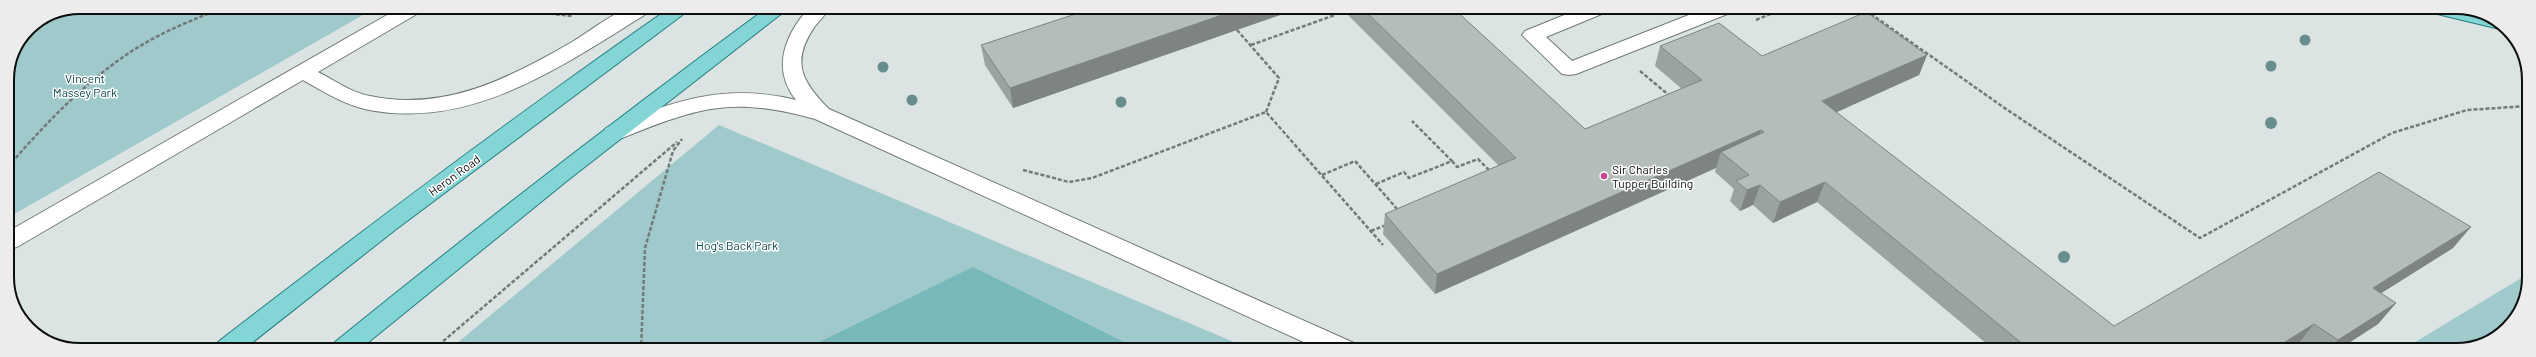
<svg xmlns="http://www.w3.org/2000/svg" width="2536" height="357" viewBox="0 0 2536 357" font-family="Barlow,sans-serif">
<rect width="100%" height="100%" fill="#dbe3e3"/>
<g fill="#9fc9ca">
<path d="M80,7H377L9,217L7,80L13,52L28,28L52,12Z"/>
<path d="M719,125L1253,350L450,349Z"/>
<path d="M2528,274V286L2504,332L2456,350H2402Z"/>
</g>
<path fill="#79b8b8" d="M973,267L1140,350H803Z"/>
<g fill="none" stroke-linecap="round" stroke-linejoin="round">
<g stroke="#707878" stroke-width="2">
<g id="minor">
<path d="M401,7H425L422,11L318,72C334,80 352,93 370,96C444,112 510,78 572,42C589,32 611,14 629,8C636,5 646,7 654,7L651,11C566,63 475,130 369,110C345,105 324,92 303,80L17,247L9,249V231Z"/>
<path d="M810,7H830C826,14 820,20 815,26C790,62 802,82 829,109L1354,343L1357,350H1321L815,119C732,96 699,107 622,138L614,140L606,138L603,133L606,128C673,102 723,82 796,100C771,69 785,34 810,7Z"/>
<path d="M1584,7H1611L1609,11L1546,37L1572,61L1709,7H1737L1735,11L1576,74L1569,75L1562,74L1522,35L1525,31Z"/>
</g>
</g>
<g stroke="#247e7f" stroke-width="2">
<g id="major">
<path d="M671,7H693L395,230L244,349H215L218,342C367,227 517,114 671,7Z"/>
<path d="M768,7H790L568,180L360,349H332L335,342C477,227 621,115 768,7Z"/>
<path d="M2426,8C2448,5 2496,11 2508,31L2429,12Z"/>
</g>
</g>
<g stroke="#747a7a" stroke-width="2.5" stroke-dasharray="4 2" stroke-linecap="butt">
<path d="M490,7L572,16"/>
<path d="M1861,7L2006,109L2200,238L2392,133L2467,110L2528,106"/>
<path d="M1756,20L1787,7"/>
<path d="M1237,30L1279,78L1266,112"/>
<path d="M1251,45L1335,15"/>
<path d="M1640,71L1670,96"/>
<path d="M1452,161L1457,167L1478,159L1490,171"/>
<path d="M8,167C43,126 84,83 129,53C159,33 192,20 225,7"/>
<path d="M1023,170L1069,182L1092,178L1266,112L1383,245"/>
<path d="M1322,175L1355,161L1398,210"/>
<path d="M1376,184L1404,172L1409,178L1452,161L1412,121"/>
<path d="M1371,231L1386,225"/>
<path d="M434,349L677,142"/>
<path d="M641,350L645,248L673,151L682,139"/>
<path d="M1248,350L1253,344"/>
</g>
<use href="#minor" fill="#fff" fill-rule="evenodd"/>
<use href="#major" fill="#83d5d6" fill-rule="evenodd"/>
</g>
<g fill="#688d8d">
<circle cx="2305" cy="40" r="5.5"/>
<circle cx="2271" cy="66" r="5.5"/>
<circle cx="883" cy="67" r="5.5"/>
<circle cx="912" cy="100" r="5.5"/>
<circle cx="1121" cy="102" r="5.5"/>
<circle cx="2271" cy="123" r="6"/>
<circle cx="2064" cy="257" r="6"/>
</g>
<g fill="#9ba3a2">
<path d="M1097,7H1303L1013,108L985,65L981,45Z"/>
<path d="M1340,7H1452L1585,129L1682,89L1655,66L1660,46L1762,56L1927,55L1919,75L1836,112L2114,326L2453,248L2381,293L2396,303L2378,324L2338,350H2306L2298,344L2288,350H1994L1817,202L1773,223L1753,205L1740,211L1730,201L1734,189L1715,172L1716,168L1435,294L1383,234L1385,214L1499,166Z"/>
</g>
<g fill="#7e8484">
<path d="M1245,7H1303L1013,108L1010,88Z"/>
<path d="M1927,55L1919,75L1815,122L1822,101Z"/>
<path d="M1761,130L1754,151L1721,152L1716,168L1435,294L1437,274Z"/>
<path d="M1825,182L1817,202L1773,223L1780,202Z"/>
<path d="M1760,185L1753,205L1740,211L1747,190Z"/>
<path d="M2471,227L2453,248L2356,309L2373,288Z"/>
<path d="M2396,303L2378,324L2338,350H2330L2338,340Z"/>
<path d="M2314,324L2298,344L2288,350H2272Z"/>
</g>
<g fill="#b4bdbc" stroke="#7e8484">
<path d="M1097,7H1245L1010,88L981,45Z"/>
<path d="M1361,7H1452L1585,129L1702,80L1660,46L1719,23L1762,56L1866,12L1927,55L1822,101L2114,326L2379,172L2471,227L2373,288L2396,303L2338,340L2314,324L2272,350H2030L1825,182L1780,202L1760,185L1747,190L1736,181L1749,175L1721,152L1764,132L1761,130L1437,274L1385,214L1516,158Z"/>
</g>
<circle fill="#c64895" stroke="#fff" stroke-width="1.5" cx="1604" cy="176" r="4"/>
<g text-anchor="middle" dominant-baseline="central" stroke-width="3" stroke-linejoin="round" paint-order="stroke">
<g font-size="12" fill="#0a4647" stroke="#fff">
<text x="85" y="78">Vincent<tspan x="85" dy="14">Massey Park</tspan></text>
<text x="737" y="245">Hog's Back Park</text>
</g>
<g font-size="12" fill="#0c0f0f" stroke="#fff" text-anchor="start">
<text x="1612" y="169">Sir Charles<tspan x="1612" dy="14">Tupper Building</tspan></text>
</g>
<g font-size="12" fill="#0c0f0f" stroke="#fff">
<text transform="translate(454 175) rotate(-36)">Heron Road</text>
</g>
</g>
<path d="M0 0H2536V357H0ZM80 14H2456A66 66 0 0 1 2522 80V277A66 66 0 0 1 2456 343H80A66 66 0 0 1 14 277V80A66 66 0 0 1 80 14Z" fill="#ececec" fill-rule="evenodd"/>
<path fill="none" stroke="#0c0f0f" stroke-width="2" d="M80 14H2456A66 66 0 0 1 2522 80V277A66 66 0 0 1 2456 343H80A66 66 0 0 1 14 277V80A66 66 0 0 1 80 14Z"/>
</svg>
